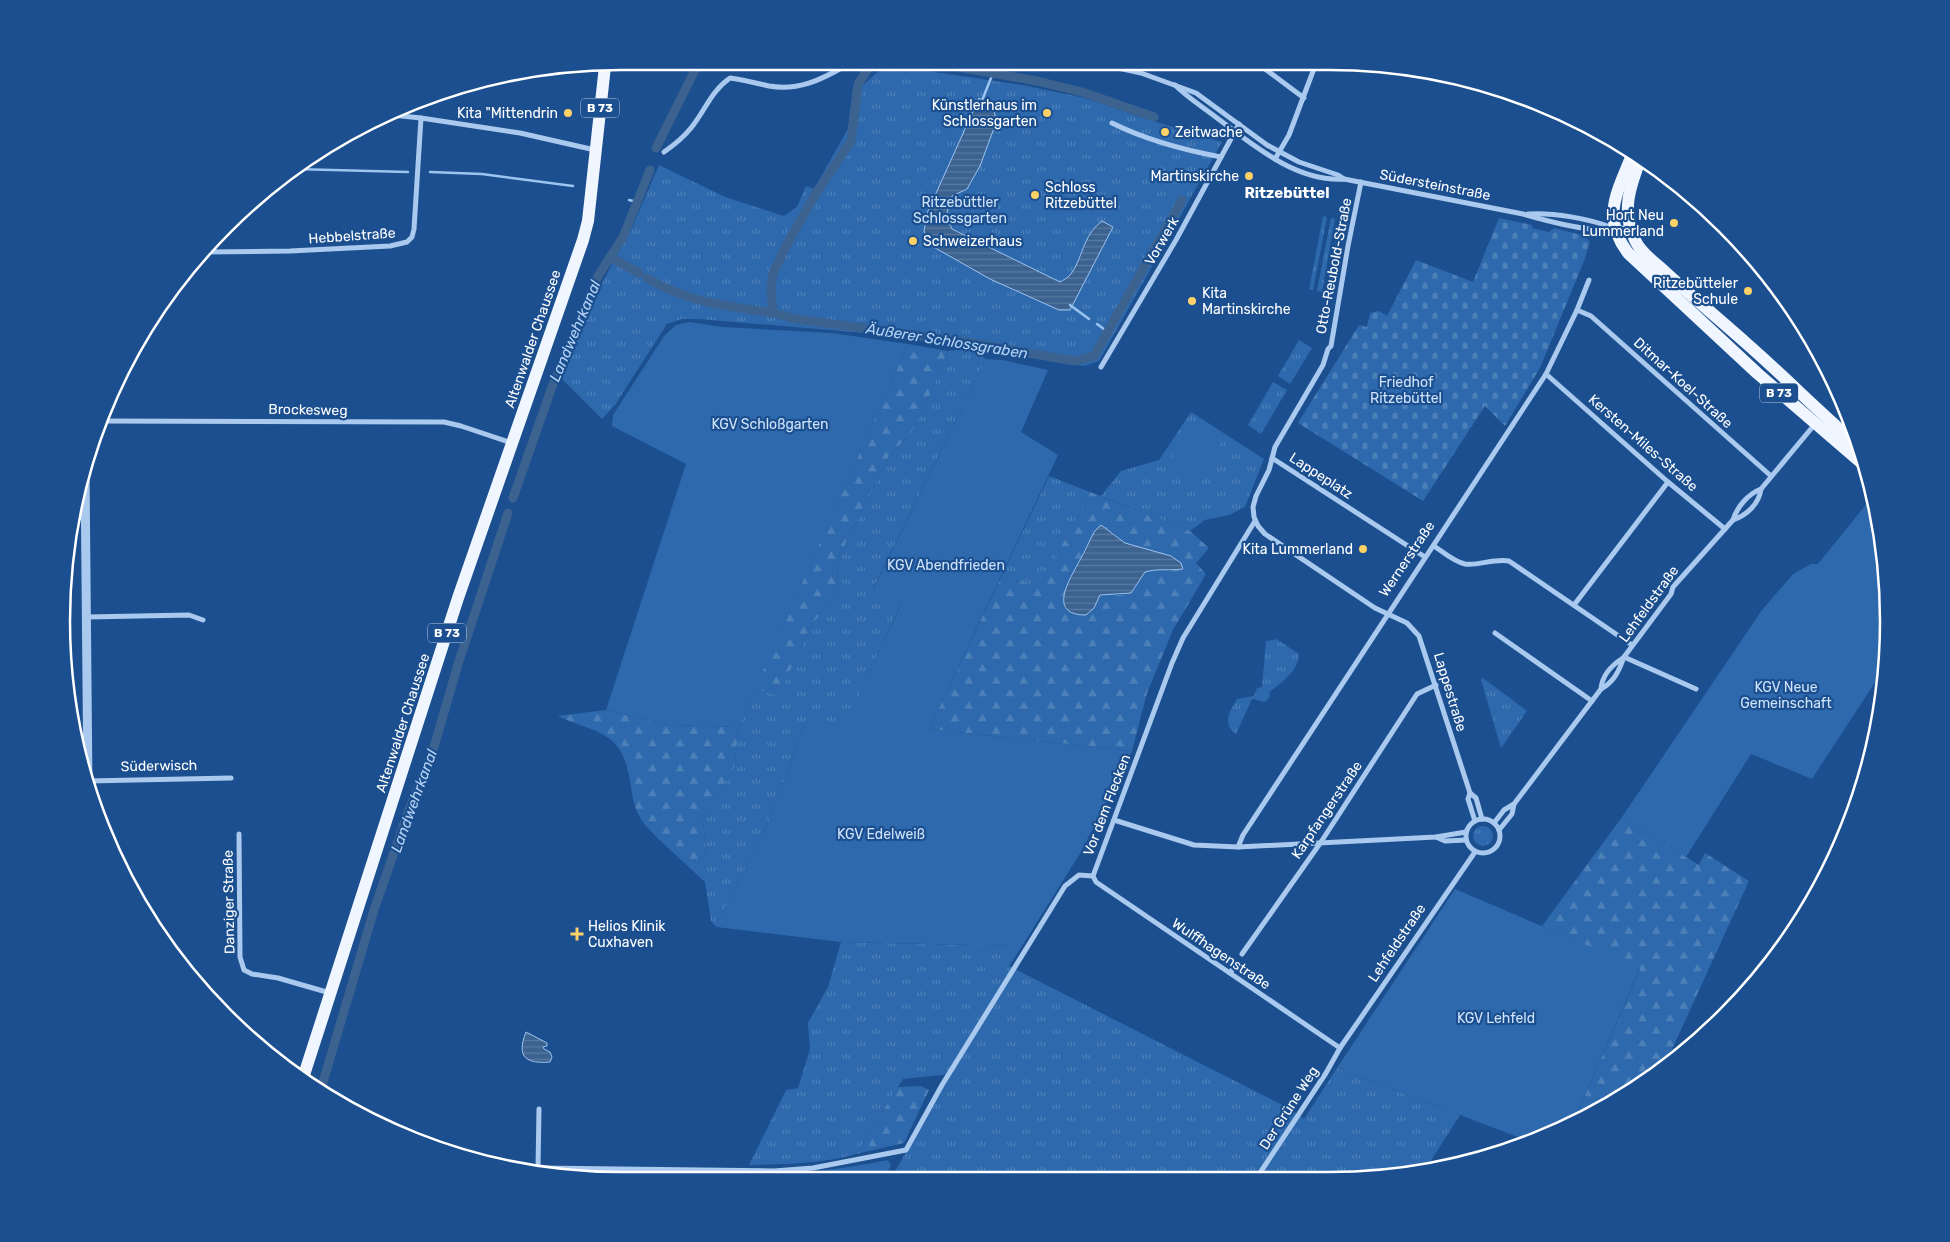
<svg xmlns="http://www.w3.org/2000/svg" width="1950" height="1242" viewBox="0 0 1950 1242" font-family="Rubik,sans-serif">
<defs>
<pattern id="grass-tufts" width="24" height="20" patternUnits="userSpaceOnUse" patternTransform="scale(1.25)"><rect width="24" height="20" fill="#2e69ad"/><path d="M3 7l-1-3M5 7V3M7 7l1-3M15 17l-1-3M17 17v-4M19 17l1-3" fill="none" stroke="#4d80b9"/></pattern>
<pattern id="forest-firs" width="22" height="20" patternUnits="userSpaceOnUse" patternTransform="scale(1.25)"><rect width="22" height="20" fill="#2e69ad"/><path d="M5 1l3.5 6h-7zM16 11l3.5 6h-7z" fill="#4d80b9"/></pattern>
<pattern id="cemetery-stones" width="16" height="16" patternUnits="userSpaceOnUse" patternTransform="scale(1.25)"><rect width="16" height="16" fill="#2e69ad"/><path d="M2 7V4a2 2 0 0 1 4 0v3zM10 15v-3a2 2 0 0 1 4 0v3z" fill="#4d80b9"/></pattern>
<pattern id="water-rules" width="6" height="5" patternUnits="userSpaceOnUse" patternTransform="scale(1.25)"><rect width="6" height="5" fill="#3c6290"/><path d="M0 2.5h6" fill="none" stroke="#597aa1"/></pattern>
</defs>
<rect width="100%" height="100%" fill="#1b4f8f"/>
<g fill="url(#grass-tufts)">
<path d="M901,67L1022,85L1085,98L1134,115L1222,142L1099,361L1084,366L878,334L699,319H682L667,324L615,405L602,419L560,377L604,279L631,230L659,165L725,197L784,216L797,207L806,186L814,189L848,129L853,88L863,85L882,68Z"/>
<path d="M1323,216L1327,217L1313,290H1309Z"/>
<path d="M1331,218L1335,219L1322,292L1317,291Z"/>
<path d="M1340,220L1344,221L1331,293H1326Z"/>
<path d="M1299,340L1312,348L1290,384L1278,376Z"/>
<path d="M965,349L975,352L986,359L873,589L902,601L847,723H805L772,814L716,927L711,921L705,882L693,871L706,853L703,819L735,766L738,727L755,688L778,695L811,626L837,593L838,559L889,456L911,433L924,408L948,351Z"/>
<path d="M1273,382L1287,390L1261,434L1248,425Z"/>
<path d="M1191,412L1264,459L1245,507L1229,515L1205,520L1190,531L1101,496L1121,471L1159,460Z"/>
<path d="M1049,476L1090,492L1039,590L1003,573Z"/>
<path d="M1275,638L1299,654C1299,670 1281,684 1269,692L1270,696C1265,707 1259,699 1252,699L1236,734C1221,724 1230,711 1237,699L1254,696L1257,688L1262,687L1266,641L1275,640Z"/>
<path d="M1483,678L1527,711L1501,748L1481,680Z"/>
<circle cx="1483" cy="836" r="10"/>
<path d="M841,942L1022,946L1009,966L1292,1110L1304,1119L1337,1068L1460,1115L1425,1170L1366,1180L898,1178L893,1175L951,1074L903,1079L856,1154C822,1164 785,1164 749,1165L786,1090L798,1088L810,1049L808,1023L828,987Z"/>
</g>
<g fill="url(#forest-firs)" fill-rule="evenodd">
<path d="M908,344L948,351L924,408L911,433L889,456L838,559L837,593L811,626L778,696L755,688Z"/>
<path d="M1090,492L1190,531L1209,548L1196,563L1206,574L1173,630L1147,693L1132,751L929,729L1003,573L1039,589ZM1112,532L1125,543L1171,556L1172,571L1158,569L1144,572L1131,593L1120,595L1109,594L1063,601L1066,587L1089,541Z"/>
<path d="M606,710L669,725L738,727L735,766L703,819L706,853L693,871C680,858 646,830 639,816C632,803 632,789 629,775C620,729 593,733 558,716Z"/>
<path d="M1622,817L1699,865L1705,853L1749,881L1663,1069L1572,1125L1640,969L1542,926Z"/>
<path d="M921,1086L929,1090L904,1143L856,1154L898,1087Z"/>
</g>
<path fill="url(#cemetery-stones)" d="M1499,218L1532,225V228L1549,232L1554,228L1585,236L1590,242L1584,261L1540,368L1505,426L1485,406L1423,501L1298,423L1359,325L1367,327L1370,313L1379,311L1387,316L1416,260L1473,282Z"/>
<g fill="#2e69ad">
<path d="M690,322L722,327L832,333L908,344L738,727L669,725L606,710L686,464L612,426L613,415L664,336L676,325Z"/>
<path d="M986,359L1003,360L1048,370L1021,432L1058,455L929,729L1132,751L1081,852L1022,946L841,942L716,927L772,814L805,723L847,722L902,602L873,590Z"/>
<path d="M1197,419L1225,436L1195,483L1168,466Z"/>
<path d="M1872,497L1884,548L1887,664L1812,779L1751,754L1686,857L1622,817L1762,610L1793,574L1811,564H1818Z"/>
<path d="M1455,889L1640,968L1572,1125L1528,1141L1337,1068Z"/>
<path d="M888,1160L891,1166L884,1177H700C764,1176 825,1173 888,1160Z"/>
</g>
<g fill="url(#water-rules)" stroke="#9cc4f0">
<path d="M979,98L992,107L997,120L980,166L967,189L952,196L946,216L952,229L1060,282C1063,280 1068,278 1070,275C1083,259 1082,236 1102,221L1113,227L1070,310H1059L990,279L930,245L924,231L928,211Z"/>
<path d="M1101,525L1125,543L1171,556L1181,563L1183,569C1168,571 1159,568 1145,572L1131,593L1100,595L1094,608L1086,615C1046,615 1070,579 1080,560C1085,551 1089,542 1094,532Z"/>
<path d="M526,1032L547,1043V1046L543,1047L544,1049L550,1052L552,1057L550,1062C526,1064 516,1057 526,1032Z"/>
</g>
<g fill="none" stroke-linecap="round" stroke-linejoin="round">
<g stroke="#9cc4f0" stroke-width="2.5">
<path d="M981,103L993,73"/>
<path d="M294,169L408,172"/>
<path d="M430,172L482,174L573,186"/>
<path d="M629,200L637,202"/>
<path d="M1070,305L1089,319"/>
<path d="M1097,324L1108,332"/>
</g>
<g stroke="#3c6290" stroke-width="9">
<path d="M953,66L1037,81L1082,92L1154,117"/>
<path d="M656,148L697,66"/>
<path d="M610,257L639,273"/>
<path d="M647,278C688,303 727,306 773,313L771,289L773,274L785,248L816,193L851,141L858,84L868,69L872,66"/>
<path d="M773,313L796,319L972,343L1074,361L1094,356L1182,200"/>
<path d="M513,498L553,384L598,276L623,237L650,170"/>
<path d="M321,1089L374,910L407,815L434,747L459,661L508,513"/>
</g>
<g stroke="#a9c9ee" stroke-width="5">
<path d="M1109,66L1141,73L1196,93L1267,145L1299,162L1338,175L1344,179"/>
<path d="M1261,66L1304,98"/>
<path d="M1175,85C1188,98 1203,107 1217,118C1253,145 1296,182 1344,179L1523,214C1547,221 1577,229 1603,230C1612,230 1621,228 1630,227"/>
<path d="M392,115L421,118L520,133L595,150"/>
<path d="M1112,123C1146,140 1184,150 1221,157"/>
<path d="M664,152C674,145 683,138 691,128C705,111 711,91 730,78C744,80 756,83 769,86C798,91 821,80 845,66"/>
<path d="M1275,159L1289,135L1315,66"/>
<path d="M1361,182L1348,246L1331,346L1328,349L1323,365L1275,447L1269,470L1256,496L1253,507L1254,517L1258,526L1265,534L1375,608L1407,623L1419,636L1470,793L1468,799L1475,821"/>
<path d="M1528,214C1552,212 1591,219 1613,228"/>
<path d="M202,252L290,251L390,246L407,242L412,237L414,229L421,118"/>
<path d="M1577,310L1591,316L1771,476"/>
<path d="M1101,367L1176,240L1239,124"/>
<path d="M1546,374L1668,482L1725,529"/>
<path d="M100,421L444,422L461,426L512,443"/>
<path d="M1272,458L1425,557"/>
<path d="M76,517H86"/>
<path d="M1733,520C1747,515 1759,504 1761,489L1815,424"/>
<path d="M1434,546C1443,552 1454,562 1465,564C1479,566 1494,558 1509,561L1632,645"/>
<path d="M1574,605L1668,482"/>
<path d="M87,617L189,615L203,620"/>
<path d="M1495,633L1592,701"/>
<path d="M1624,657L1696,689"/>
<path d="M1601,689C1602,675 1612,665 1623,658"/>
<path d="M75,740H87"/>
<path d="M88,781L231,778"/>
<path d="M1470,793L1476,798L1482,819"/>
<circle cx="1483" cy="836" r="17"/>
<path d="M1114,820L1194,845L1238,847L1436,837L1466,832"/>
<path d="M1494,823L1504,810L1514,804L1601,689C1614,682 1619,671 1624,657L1671,594L1673,587L1733,520C1737,507 1748,494 1761,489"/>
<path d="M1499,830L1512,814L1514,804"/>
<path d="M239,834L240,957L244,970L252,974L278,978L330,993"/>
<path d="M1436,837L1445,841L1466,840"/>
<path d="M1238,847L1243,835L1546,374L1577,310L1589,280"/>
<path d="M1093,876L1172,663L1183,638L1255,521"/>
<path d="M1093,876L1096,882L1340,1048"/>
<path d="M1242,954L1321,842L1417,694L1436,685"/>
<path d="M1230,973L1236,964"/>
<path d="M538,1168L774,1171L813,1168L906,1150L942,1085L1065,886L1079,875L1093,876"/>
<path d="M535,1172L538,1168L539,1109"/>
<path d="M1256,1179L1326,1073L1340,1048L1475,852"/>
</g>
<path stroke="#a9c9ee" stroke-width="9" d="M85,469L88,789"/>
<g stroke="#f0f6ff" stroke-width="12">
<path d="M1632,155C1617,193 1601,217 1628,253L1757,373L1865,466"/>
<path d="M1640,160C1630,187 1621,211 1635,240C1640,252 1653,261 1663,270C1690,295 1718,318 1746,343C1785,377 1821,414 1861,448"/>
<path d="M303,1078L458,598L583,240L588,221L605,66"/>
</g>
</g>
<g fill="#ffd166" stroke="#1b4f8f" stroke-width="2">
<circle cx="568" cy="113" r="5"/>
<circle cx="1047" cy="113" r="5"/>
<circle cx="1165" cy="132" r="5"/>
<circle cx="1249" cy="176" r="5"/>
<circle cx="1035" cy="195" r="5"/>
<circle cx="1674" cy="223" r="5"/>
<circle cx="913" cy="241" r="5"/>
<circle cx="1748" cy="291" r="5"/>
<circle cx="1192" cy="301" r="5"/>
<circle cx="1363" cy="549" r="5"/>
<path d="M574.5 926.5h5v5h5v5h-5v5h-5v-5h-5v-5h5z"/>
</g>
<g text-anchor="middle" dominant-baseline="central" stroke-width="4.5" stroke-linejoin="round" paint-order="stroke">
<g fill="#1b4f8f" stroke="#bbcadd" stroke-width="1">
<rect x="581" y="98.5" width="38" height="19" rx="4"/>
<rect x="1760" y="383.5" width="38" height="19" rx="4"/>
<rect x="428" y="623.5" width="38" height="19" rx="4"/>
</g>
<g font-size="12" font-weight="bold" fill="#fff">
<text x="600" y="108">B 73</text>
<text x="1779" y="393">B 73</text>
<text x="447" y="633">B 73</text>
</g>
<g font-size="14" fill="#fff" stroke="#1b4f8f" text-anchor="end">
<text x="1037" y="105">Künstlerhaus im<tspan x="1037" dy="16">Schlossgarten</tspan></text>
<text x="558" y="113">Kita "Mittendrin</text>
<text x="1175" y="132" text-anchor="start">Zeitwache</text>
<text x="1239" y="176">Martinskirche</text>
<text x="1045" y="187" text-anchor="start">Schloss<tspan x="1045" dy="16">Ritzebüttel</tspan></text>
<text x="1664" y="215">Hort Neu<tspan x="1664" dy="16">Lummerland</tspan></text>
<text x="923" y="241" text-anchor="start">Schweizerhaus</text>
<text x="1738" y="283">Ritzebütteler<tspan x="1738" dy="16">Schule</tspan></text>
<text x="1202" y="293" text-anchor="start">Kita<tspan x="1202" dy="16">Martinskirche</tspan></text>
<text x="1353" y="549">Kita Lummerland</text>
<text x="588" y="926" text-anchor="start">Helios Klinik<tspan x="588" dy="16">Cuxhaven</tspan></text>
</g>
<g font-size="14" fill="#fff" stroke="#1b4f8f">
<text transform="translate(1435 185) rotate(11)">Südersteinstraße</text>
<text transform="translate(352 236) rotate(-4)">Hebbelstraße</text>
<text transform="translate(1162 241) rotate(-60)">Vorwerk</text>
<text transform="translate(1334 266) rotate(-79)">Otto-Reubold-Straße</text>
<text transform="translate(533 339) rotate(-71)">Altenwalder Chaussee</text>
<text transform="translate(1683 383) rotate(42)">Ditmar-Koel-Straße</text>
<text transform="translate(308 410) rotate(1)">Brockesweg</text>
<text transform="translate(1643 443) rotate(41)">Kersten-Miles-Straße</text>
<text transform="translate(1321 476) rotate(33)">Lappeplatz</text>
<text transform="translate(1407 559) rotate(-56)">Wernerstraße</text>
<text transform="translate(1649 604) rotate(-54)">Lehfeldstraße</text>
<text transform="translate(1450 692) rotate(73)">Lappestraße</text>
<text transform="translate(403 723) rotate(-72)">Altenwalder Chaussee</text>
<text transform="translate(159 766) rotate(-1)">Süderwisch</text>
<text transform="translate(1107 805) rotate(-69)">Vor dem Flecken</text>
<text transform="translate(1327 810) rotate(-56)">Karpfangerstraße</text>
<text transform="translate(229 902) rotate(-91)">Danziger Straße</text>
<text transform="translate(1397 943) rotate(-56)">Lehfeldstraße</text>
<text transform="translate(1221 954) rotate(34)">Wulffhagenstraße</text>
<text transform="translate(1289 1108) rotate(-57)">Der Grüne Weg</text>
</g>
<g font-size="14" fill="#cfe3fa" stroke="#1b4f8f">
<text x="960" y="202">Ritzebüttler<tspan x="960" dy="16">Schlossgarten</tspan></text>
<text x="1406" y="382">Friedhof<tspan x="1406" dy="16">Ritzebüttel</tspan></text>
<text x="770" y="424">KGV Schloßgarten</text>
<text x="946" y="565">KGV Abendfrieden</text>
<text x="1786" y="687">KGV Neue<tspan x="1786" dy="16">Gemeinschaft</tspan></text>
<text x="881" y="834">KGV Edelweiß</text>
<text x="1496" y="1018">KGV Lehfeld</text>
</g>
<g font-size="15" font-weight="bold" fill="#fff" stroke="#1b4f8f">
<text x="1287" y="193">Ritzebüttel</text>
</g>
<g font-size="15" font-style="italic" fill="#b5d3f5" stroke="#1b4f8f">
<text transform="translate(575 331) rotate(-67)">Landwehrkanal</text>
<text transform="translate(947 341) rotate(9)">Äußerer Schlossgraben</text>
<text transform="translate(414 801) rotate(-70)">Landwehrkanal</text>
</g>
</g>
<path d="M0 0H1950V1242H0ZM621 70H1329A551 551 0 0 1 1880 621V621A551 551 0 0 1 1329 1172H621A551 551 0 0 1 70 621V621A551 551 0 0 1 621 70Z" fill="#1b4f8f" fill-rule="evenodd"/>
<path fill="none" stroke="#fff" stroke-width="2.5" d="M621 70H1329A551 551 0 0 1 1880 621V621A551 551 0 0 1 1329 1172H621A551 551 0 0 1 70 621V621A551 551 0 0 1 621 70Z"/>
</svg>
